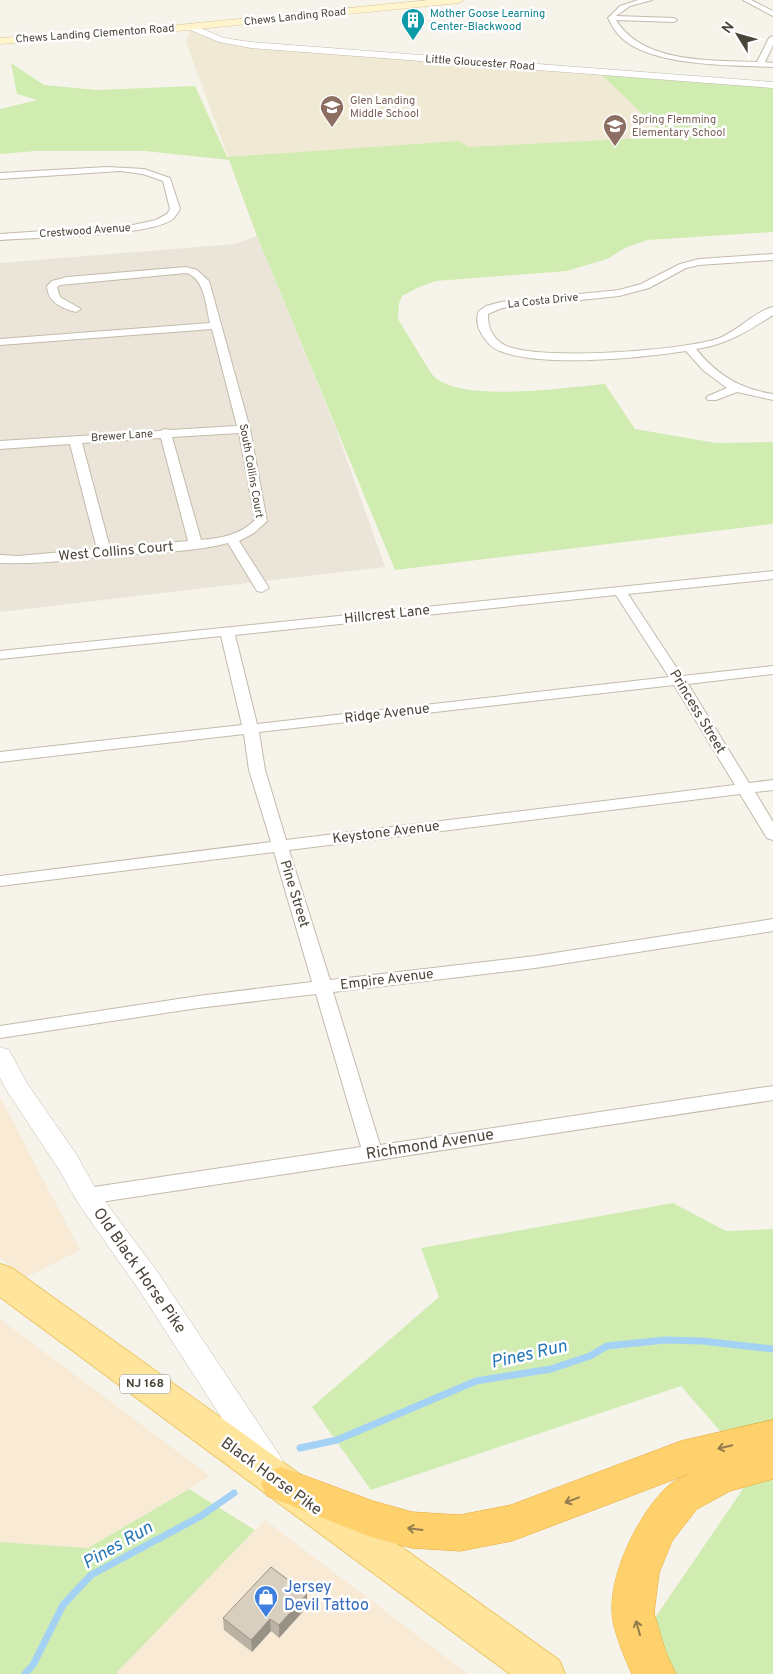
<svg xmlns="http://www.w3.org/2000/svg" width="773" height="1674" viewBox="0 0 773 1674" font-family="Overpass,sans-serif">
<rect width="100%" height="100%" fill="#f6f3eb"/>
<path fill="#eae5d8" d="M257,236L336,429L385,567L0,612V263L235,244Z"/>
<g fill="#f8ead5">
<path d="M0,1097L80,1250L27,1277L0,1258Z"/>
<path d="M0,1319L210,1476L88,1548L0,1542Z"/>
<path d="M265,1520L468,1674H118L116,1672Z"/>
</g>
<path fill="#f0e9d4" d="M191,27L222,40L773,85V195L257,236L186,42Z"/>
<g fill="#d0ecb1">
<path d="M11,63L44,85L97,90L195,86L227,157L459,141L468,147L666,137L602,75L773,88V232L648,240L627,247L607,259L567,271L436,281L419,287L402,296L399,303L398,319L431,373C453,405 569,387 605,384L635,429L716,443L773,442V524L395,570L257,236L229,160L145,151H36L0,154V109L37,100L17,94Z"/>
<path d="M673,1203L726,1231L773,1229V1674H631L648,1628L743,1489L720,1431L681,1386L371,1490L312,1407L439,1297L421,1248Z"/>
<path d="M189,1489L255,1530L117,1672L118,1674H0V1542L88,1548Z"/>
</g>
<g fill="none" stroke-linecap="round" stroke-linejoin="round">
<g stroke="#a4d2f5" stroke-width="7">
<path d="M300,1448L337,1440L476,1381L551,1369L590,1356L607,1346L665,1340L702,1341L773,1349"/>
<path d="M25,1674L33,1665L63,1605L91,1575L201,1516L234,1493"/>
</g>
<g stroke="#c3bbac" stroke-width="2">
<g id="minor">
<path d="M638,0H652L630,6L616,16L674,18L677,20L674,22L616,20C643,64 711,60 757,62L769,38L773,36V45L765,62L773,63V67C733,65 645,67 618,34C614,30 611,23 608,18L620,6Z"/>
<path d="M743,0H751L773,11V16Z"/>
<path d="M107,167L144,169L170,178L180,209C178,212 176,216 173,219C149,237 35,237 0,240V234L133,225L156,220L167,214L170,209L163,181L143,174L120,171L0,179V173Z"/>
<path d="M773,254V260L699,265L686,268L649,288L619,296L502,308L488,314C487,329 495,342 509,347C547,360 677,351 717,339C737,332 755,311 773,307V315C748,331 726,345 696,349C717,375 740,389 773,394V400L737,392L716,400H708L706,398L708,396L727,388L703,370L686,351C640,358 541,368 500,351C491,348 485,340 481,333C477,326 476,318 479,311L486,306L501,302L619,290L641,284L680,264L699,259Z"/>
<path d="M186,267L197,270L209,281L250,429L267,521L254,533L239,541L269,588L262,592L257,591L228,543C194,552 157,552 122,555C82,558 40,565 0,563V555L18,556L97,549L70,444L0,449V441L160,431L165,429L170,430L237,426L212,329L0,345V339L210,323C206,307 205,278 186,273L60,285L57,287L60,297L81,309L76,312C62,308 48,303 47,286L52,281L67,277ZM239,433L255,520C240,535 221,538 201,540L172,437ZM161,438L188,541L110,548L82,443Z"/>
<path d="M773,571V579L628,594L682,676L773,666V674L688,684L749,783L773,780V790L755,792L773,822V840L767,838L740,794L289,850L330,980L535,956L773,919V931L535,968L333,992L380,1145L773,1086V1100L87,1204L80,1201L77,1196L80,1191L87,1188L361,1147L316,994L198,1008L0,1038V1026L198,996L312,982L274,852L0,886V876L271,842L249,770L244,734L0,762V752L242,725L221,636L0,659V651ZM616,595L669,677L257,724L235,635ZM674,685L735,785L286,840L265,770L259,732Z"/>
</g>
</g>
<g stroke="#c3bbac" stroke-width="1">
<g id="tertiary">
<path d="M191,24L224,38L251,42L773,82V88L251,48L219,42L188,29V25Z"/>
<path d="M0,1047L9,1050L27,1083L76,1154L96,1189L159,1274L280,1456L284,1465L280,1474L269,1478L258,1474L139,1290L78,1203L58,1168L9,1094L0,1078Z"/>
</g>
</g>
<g stroke="#d9c898" stroke-width="1">
<path id="secondary" d="M429,0H464L459,3L127,36L0,44V38L127,30Z"/>
</g>
<g stroke="#ecc663" stroke-width="2">
<path id="primary" d="M0,1264L12,1268L559,1660L565,1674H510L0,1297Z"/>
</g>
<g stroke="#e8a933" stroke-width="1">
<path id="motorway" d="M773,1420V1479L730,1491L697,1509L672,1541L659,1573L654,1613L666,1653L676,1674H632C625,1659 612,1628 612,1612C610,1572 639,1513 668,1486C674,1480 684,1477 691,1473L512,1541L460,1551L412,1548L371,1537L267,1496L261,1484L267,1472L281,1467L373,1501L412,1512L460,1515L511,1505L681,1441Z"/>
</g>
<use href="#minor" fill="#fff" fill-rule="evenodd"/>
<use href="#tertiary" fill="#fff" fill-rule="evenodd"/>
<use href="#secondary" fill="#fff4cc" fill-rule="evenodd"/>
<use href="#primary" fill="#ffe59b" fill-rule="evenodd"/>
<use href="#motorway" fill="#ffd16d" fill-rule="evenodd"/>
</g>
<path fill="#bbb2a4" d="M307,1607L279,1638L271,1631L252,1652L224,1630L223,1618Z"/>
<g fill="#989186">
<path d="M307,1594V1607L279,1638V1625Z"/>
<path d="M270,1619L271,1631L252,1652L251,1640Z"/>
</g>
<path fill="#d9cfbf" stroke="#989186" d="M271,1567L307,1594L279,1625L270,1619L251,1640L223,1618Z"/>
<defs><path id="oneway-shaft" d="M-6 0H5M1.5-3L5.5 0L1.5 3" fill="none" stroke-width="1.6" stroke-linecap="round" stroke-linejoin="round" transform="scale(1.25)"/></defs>
<g stroke="#937c4d">
<use href="#oneway-shaft" transform="translate(725 1447) rotate(166)"/>
<use href="#oneway-shaft" transform="translate(572 1500) rotate(159)"/>
<use href="#oneway-shaft" transform="translate(415 1529) rotate(-173)"/>
<use href="#oneway-shaft" transform="translate(638 1628) rotate(-106)"/>
</g>
<defs>
<g id="building-pin" transform="scale(1.25)"><path d="M0 17L-7.5 6A9.5 9.5 0 1 1 7.5 6Z" fill="#0f9aa8" stroke="#fff"/><path d="M-4-6H4V6H1V3H-1V6H-4ZM-2.5-4.3h1.7v1.8h-1.7ZM.8-4.3h1.7v1.8H.8ZM-2.5-1h1.7V.8h-1.7ZM.8-1h1.7V.8H.8Z" fill="#fff"/></g>
<g id="school-pin" transform="scale(1.25)"><path d="M0 17L-7.5 6A9.5 9.5 0 1 1 7.5 6Z" fill="#8d6e63" stroke="#fff"/><path d="M0-5L7-2L0 1L-7-2ZM-4 1L0 2.5L4 1V4Q0 6-4 4Z" fill="#fff"/></g>
<g id="shop-pin" transform="scale(1.25)"><path d="M0 17L-7.5 6A9.5 9.5 0 1 1 7.5 6Z" fill="#3f7fe0" stroke="#fff"/><path d="M-5-2.5h2.3a2.7 3.5 0 0 1 5.4 0H5L5.5 6h-11ZM-1.5-2.5h3a1.5 2.3 0 0 0-3 0Z" fill="#fff"/></g>
</defs>
<g fill-rule="evenodd">
<use href="#building-pin" x="413" y="20"/>
<use href="#school-pin" x="332" y="107"/>
<use href="#school-pin" x="615" y="126"/>
<use href="#shop-pin" x="266" y="1597"/>
</g>
<g text-anchor="middle" dominant-baseline="central" stroke-width="5" stroke-linejoin="round" paint-order="stroke">
<g font-size="11" fill="#0d838f" stroke="#fff" text-anchor="start">
<text x="430" y="14">Mother Goose Learning<tspan x="430" dy="13">Center-Blackwood</tspan></text>
</g>
<g font-size="11" fill="#4b4438" stroke="#fff">
<text transform="translate(295 17) rotate(-6)">Chews Landing Road</text>
<text transform="translate(95 34) rotate(-4)">Chews Landing Clementon Road</text>
<text transform="translate(480 63) rotate(4)">Little Gloucester Road</text>
<text transform="translate(85 231) rotate(-4)">Crestwood Avenue</text>
<text transform="translate(543 301) rotate(-6)">La Costa Drive</text>
<text transform="translate(122 436) rotate(-4)">Brewer Lane</text>
<text transform="translate(251 471) rotate(80)">South Collins Court</text>
</g>
<g font-size="11" fill="#785e54" stroke="#fff" text-anchor="start">
<text x="350" y="101">Glen Landing<tspan x="350" dy="13">Middle School</tspan></text>
<text x="632" y="120">Spring Flemming<tspan x="632" dy="13">Elementary School</tspan></text>
</g>
<rect fill="#fff" stroke="#817c74" stroke-width="1" x="120" y="1374.5" width="50" height="19" rx="4"/>
<g font-size="12" font-weight="bold" fill="#4b4438">
<text x="145" y="1384">NJ 168</text>
</g>
<g font-size="14" fill="#4b4438" stroke="#fff">
<text transform="translate(116 552) rotate(-5)">West Collins Court</text>
<text transform="translate(387 615) rotate(-6)">Hillcrest Lane</text>
<text transform="translate(697 712) rotate(59)">Princess Street</text>
<text transform="translate(387 714) rotate(-7)">Ridge Avenue</text>
<text transform="translate(386 833) rotate(-7)">Keystone Avenue</text>
<text transform="translate(294 894) rotate(73)">Pine Street</text>
<text transform="translate(387 980) rotate(-7)">Empire Avenue</text>
</g>
<g font-size="16" fill="#4b4438" stroke="#fff">
<text transform="translate(430 1145) rotate(-9)">Richmond Avenue</text>
<text transform="translate(139 1271) rotate(55)">Old Black Horse Pike</text>
<text transform="translate(271 1477) rotate(36)">Black Horse Pike</text>
</g>
<g font-size="16" fill="#366cbe" stroke="#fff" text-anchor="start">
<text x="284" y="1588">Jersey<tspan x="284" dy="18">Devil Tattoo</tspan></text>
</g>
<g font-size="18" font-style="italic" fill="#2777b7" stroke="#fff">
<text transform="translate(529 1355) rotate(-13)">Pines Run</text>
<text transform="translate(118 1546) rotate(-30)">Pines Run</text>
</g>
</g>
<g transform="translate(738 35) rotate(307)" stroke="#ffffff" stroke-width="4" paint-order="stroke">
<path d="M0-4L9 19L0 12L-9 19Z" fill="#4b4438"/>
<text y="-8" font-size="14" font-weight="bold" text-anchor="middle" fill="#4b4438">N</text>
</g>
</svg>
